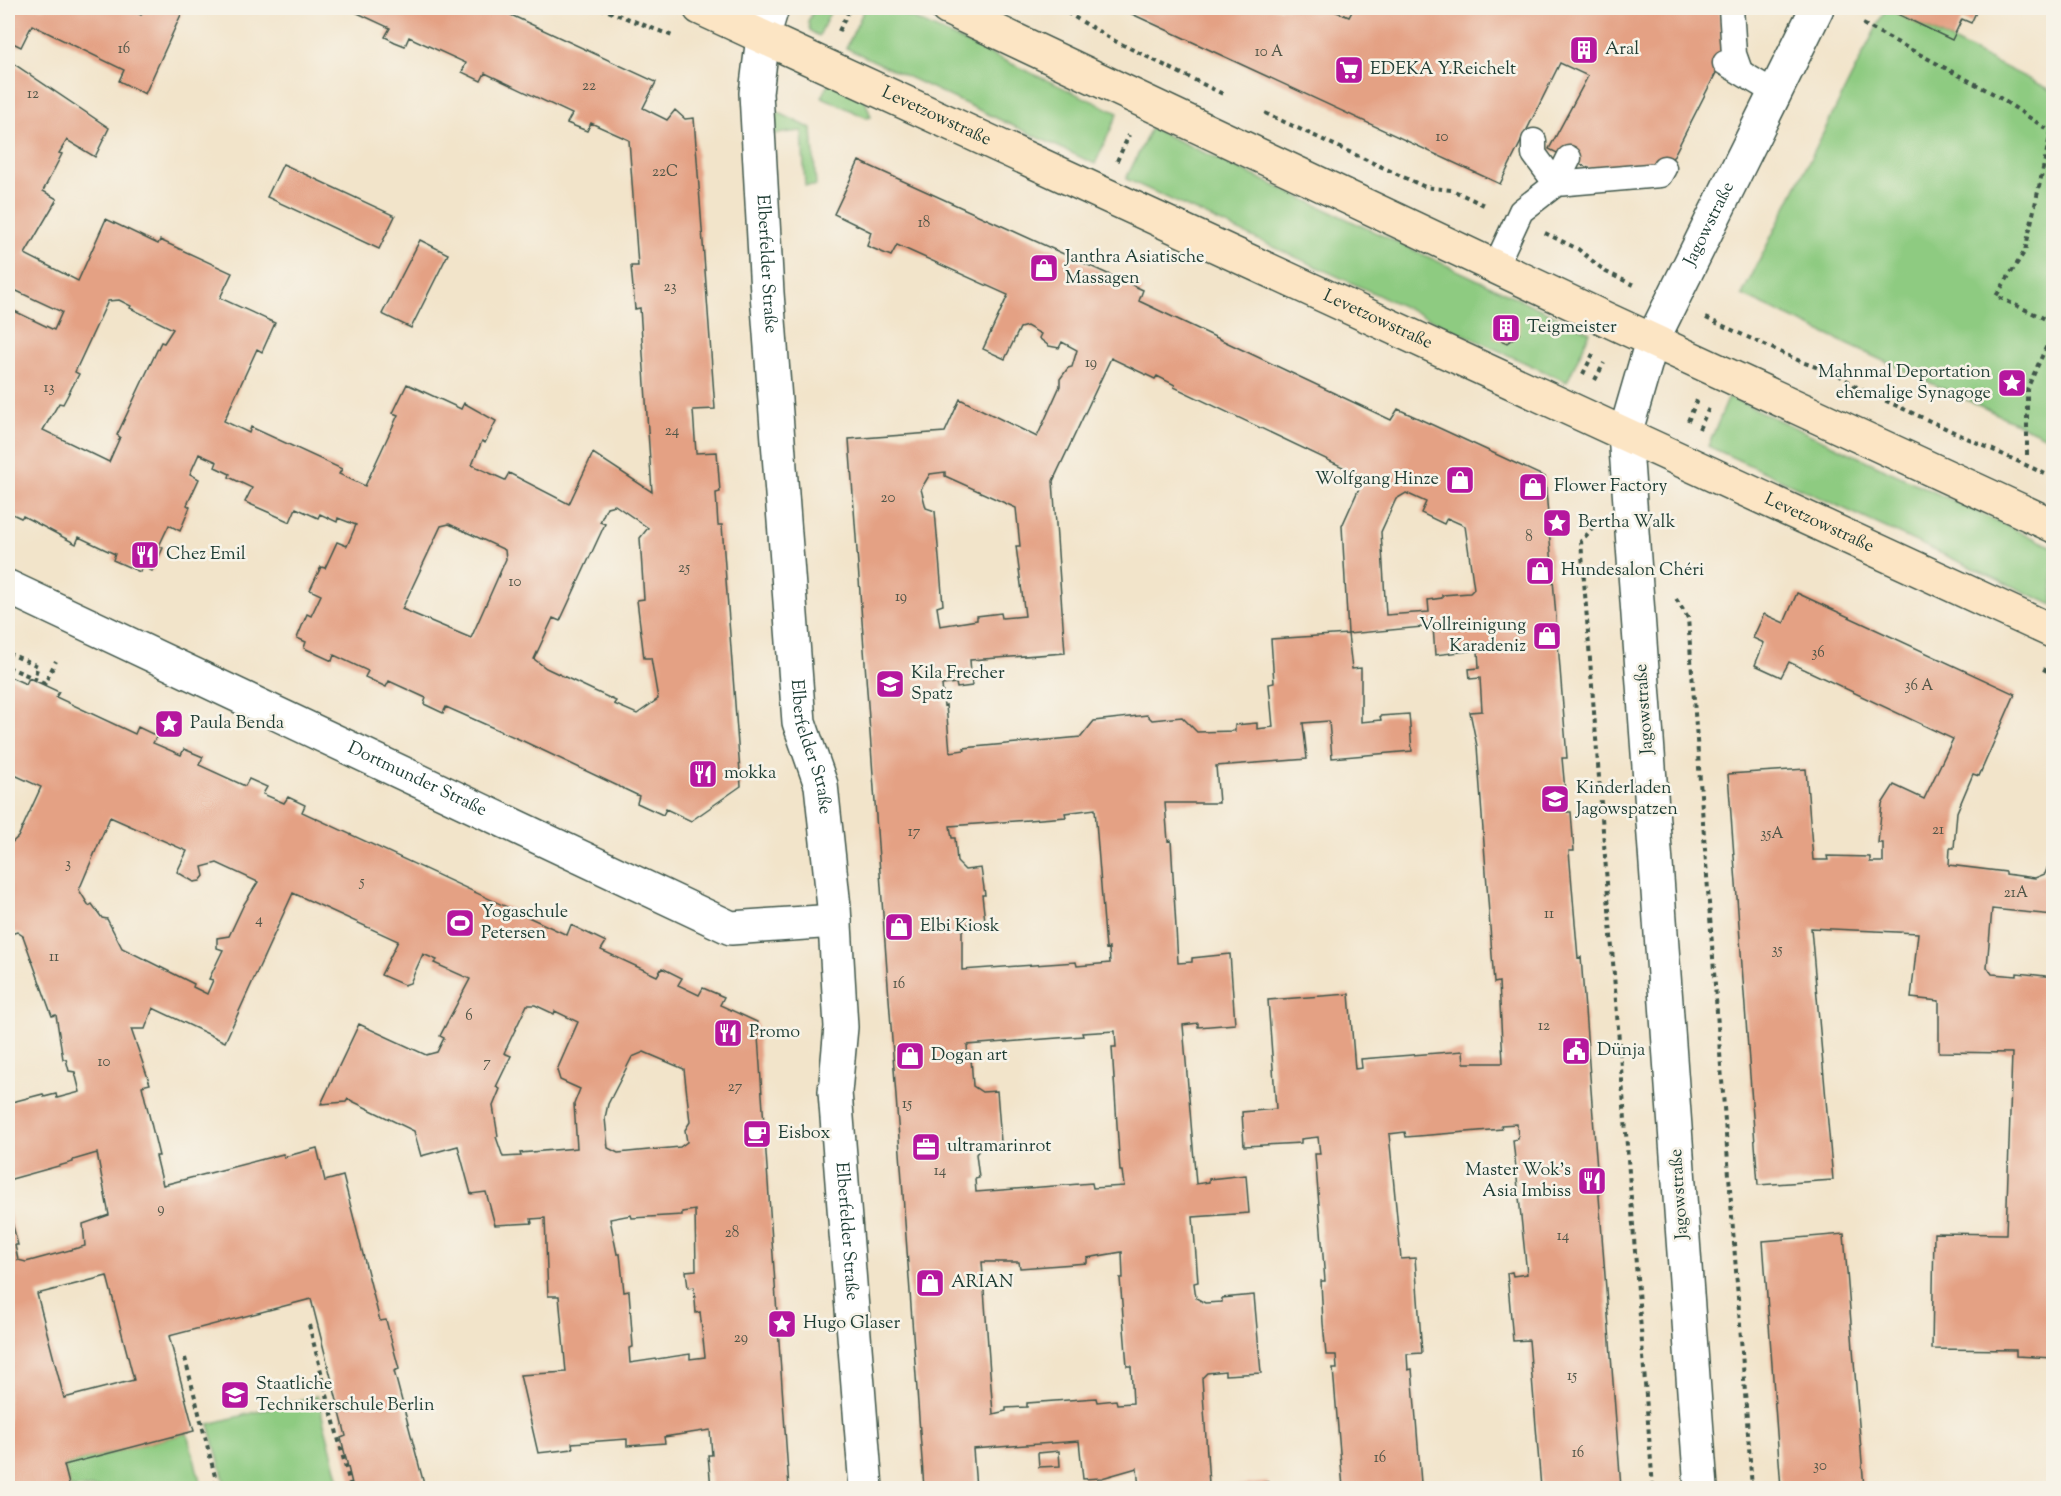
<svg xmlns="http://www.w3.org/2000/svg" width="2061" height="1496" viewBox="0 0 2061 1496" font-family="'Sorts Mill Goudy',serif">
<rect width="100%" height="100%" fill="#f7f3e8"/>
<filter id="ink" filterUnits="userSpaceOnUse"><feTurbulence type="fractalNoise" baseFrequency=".0167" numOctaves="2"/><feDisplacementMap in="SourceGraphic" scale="12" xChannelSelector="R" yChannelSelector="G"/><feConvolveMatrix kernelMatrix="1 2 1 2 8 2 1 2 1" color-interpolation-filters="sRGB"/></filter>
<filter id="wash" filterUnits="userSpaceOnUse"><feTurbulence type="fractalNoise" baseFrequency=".008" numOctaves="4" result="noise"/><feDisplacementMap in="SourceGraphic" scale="24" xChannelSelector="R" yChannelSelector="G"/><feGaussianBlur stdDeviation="1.35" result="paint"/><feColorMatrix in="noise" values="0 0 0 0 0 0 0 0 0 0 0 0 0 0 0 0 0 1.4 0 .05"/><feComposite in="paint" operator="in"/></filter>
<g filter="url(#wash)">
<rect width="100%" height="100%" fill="#f2e4ca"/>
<g fill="#8ecb81" stroke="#56845a" stroke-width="1.5">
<path d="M815,8H832L819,36L810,31L808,21Z"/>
<path d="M865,8H891L1118,113L1095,164L846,48Z"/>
<path d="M1886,8L2053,91V440L1742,295Z"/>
<path d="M830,81L864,97L871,117L867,118L822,97Z"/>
<path d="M771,109L812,129L816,186H805L802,131L773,134Z"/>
<path d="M1151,128L1590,332L1567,382L1126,179Z"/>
<path d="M1729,397L2053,547V605L1708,446Z"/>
<path d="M317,1396L341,1488H226L209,1424Z"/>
<path d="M187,1433L202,1488H70L64,1465Z"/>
</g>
<g id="blocks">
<g fill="#e4a184" fill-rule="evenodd">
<path d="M10,8H128L141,15L144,8H184L145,94L119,81L124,70L32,25L21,47L11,42L8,51V14Z"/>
<path d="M355,8H496L656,82L643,108L667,120L675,110L685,119L694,118L715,409L693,410L696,453L717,452L720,492L716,493L718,525H722L741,786L691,821L666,809L663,815L637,803L639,796L523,741L446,707L443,713L424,704L426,698L389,681L386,687L365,677L368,671L334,655L332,661L304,648L306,642L297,638L307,614L311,616L321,595L310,590L321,567L325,568L337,542L347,546L356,525L338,518L337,522L320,514L318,518L296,508L290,522L268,512L245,502L252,488L229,477L230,474L215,467L217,462L199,454L190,474L199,479L187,505L190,507L180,531L169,525L159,546L163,548L152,571L142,566L140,572L113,560L115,554L104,549L79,537L76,544L23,516L21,518L8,512V308L54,330L62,312L8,287V60L109,128L95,157L67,140L59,153L62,154L43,191L57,199L25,254L78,281L106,219L158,244L160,240L232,273L220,298L275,323L262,352L257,349L224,421L249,433L251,427L342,469L339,474L365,486L398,415L393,413L407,384L461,409L464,403L496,421L485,443L482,441L472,465L505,480L509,473L569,504L593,453L652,492L640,308L635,309L631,266H638L629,140L591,123L587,131L567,123L572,114L485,73L481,81L462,72L466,63L409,37L405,46L395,42L385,37L390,28L353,11ZM119,300L131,306L130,308L173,329L164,343L161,342L117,435L120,437L109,462L43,430L59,403L63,404L79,374L75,372L108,301ZM615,505L648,528L640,538L644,599L637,600L644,658H651L658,699L637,714L614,704L616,701L546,668L534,659L553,618L560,621L605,524L600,522L607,507ZM449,524L505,550L506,559L471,638L402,609L441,526Z"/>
<path d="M1119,8H1327L1349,17L1354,8H1719L1724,57L1668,167L1596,172L1549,149L1588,76L1560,63L1500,184Z"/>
<path d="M1885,8H1978L1971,23L1962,19L1952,40Z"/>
<path d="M859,161L1143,290L1139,301L1391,420L1398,409L1545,477L1567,758H1562L1567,812H1571L1574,851H1569L1578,958L1581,957L1621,1488H1541L1529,1340L1513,1341L1507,1273L1512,1272L1513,1276L1527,1274L1513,1140L1518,1139L1517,1124L1501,1125L1502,1129L1406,1137L1405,1132L1389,1134L1401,1259L1415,1258L1422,1353L1407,1354L1408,1370L1412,1369L1421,1483L1416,1484L1417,1488H1343L1333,1369H1337L1336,1355H1326L1323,1323L1321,1281H1325L1315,1154H1320L1318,1137L1301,1139V1143L1244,1146L1242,1112L1276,1109L1268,1000L1349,994L1355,1069L1362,1068L1361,1059L1463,1051L1464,1063H1503L1499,982L1494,983L1477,746L1470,712L1482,711L1480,678L1470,679L1469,669L1479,668L1478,650L1435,655L1433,626L1348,634L1342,526L1364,477L1174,387L1175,385L1157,376L1155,379L1111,358L1053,481L1065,653L970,660L972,686L957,688L956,683L942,685L944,706L946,705L950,752L965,750L964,748L1081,737L1094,721L1147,715L1152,720L1182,717L1197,732L1235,731V725L1257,723V729L1273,727L1269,684L1274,683L1271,639L1348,634L1352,669L1361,668V722L1381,720L1380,716L1409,714L1412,751L1332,758L1329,721L1303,723L1307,759L1216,766L1219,803H1165L1168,841L1171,840L1178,963L1192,962V958L1230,954L1235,1024L1198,1027V1023L1183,1025L1196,1184L1209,1182V1179L1246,1175L1249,1213L1193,1217L1198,1282L1194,1283L1196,1298L1205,1303L1222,1302V1298L1254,1295L1261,1373L1225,1375V1371L1207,1373L1202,1378L1209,1484L1216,1488H1139L1137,1468L1102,1478L1083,1479L1079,1441L973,1449L976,1488H924L849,439L945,432L960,399L1037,437L1060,386V379L1068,368L1072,367L1077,350L1062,342L1059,348L1049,346L1039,338L1041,334L1027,326L1020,328L1005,359L983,349L1008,295L897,245L891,256L867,246L871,232L834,214ZM945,472V476L1016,508L1020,546H1016L1025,616L1002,618L1001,613L977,616V620L940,626L937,607L943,605L935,511L926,508L921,489L930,474ZM1406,493L1426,502L1421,513L1444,524L1447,518L1465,526L1474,589L1470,593L1442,595V598L1428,600L1429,612L1386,615L1381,532L1396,499ZM1095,809L1106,949L1109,948L1110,963L1077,966L1076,962L962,970V931L967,924L985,921L982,895H985L981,868L965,870L957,862L955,838H952L950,826L1066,817L1065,813ZM1115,1031L1116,1047H1112L1120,1171H1122L1124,1186L1093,1188L1092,1183L976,1192L975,1179L979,1178L976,1154L984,1144L1001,1142L999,1116L997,1091L982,1092L973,1086L971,1058H968L967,1045L1083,1036L1082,1033ZM1122,1252L1123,1278H1120L1127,1366H1131L1133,1403L1117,1404L1116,1400L1097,1402L1096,1398L1027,1403V1407L1006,1408V1411L993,1414L982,1262H1019L1020,1268L1087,1263V1258Z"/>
<path d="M283,164L395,216L379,249L267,197Z"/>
<path d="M420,240L448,254L411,328L382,314Z"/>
<path d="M1506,314L1519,321V334L1507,343L1494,337V321Z"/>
<path d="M1797,593L2015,694L1979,776L1973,774L1957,812L1954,848H1950L1949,865L2006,872V874L2035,878L2045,874L2054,850V915L1992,909L1987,967L1992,974L2017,976V973L2054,977V1358L2016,1356V1350L1932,1349L1934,1233L2006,1234L2012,1053L1939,1052V1001L1911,998L1918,933L1811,928L1833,1180L1758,1185L1728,774L1806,769L1813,860H1828L1827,856L1870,857V862H1883V843H1878L1882,804L1894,785L1924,799L1953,739L1789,662L1781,677L1755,665L1764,643L1753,638L1764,614L1784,623Z"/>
<path d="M8,676L26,684L29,678L59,692L56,697L135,734L138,727L157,736L153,743L181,755L184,749L203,757L199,765L245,786L249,779L267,787L263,794L284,803L288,797L305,805L302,812L567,935L571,925L606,942L601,950L657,976L662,968L682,978L678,985L699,995L703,988L724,997L720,1005L757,1022L789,1488H711L708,1455H712L710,1430L664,1437L665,1443L627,1446V1439L572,1443L573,1449L538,1453L520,1375L566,1372L559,1296H548L545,1218L531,1219L532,1223L495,1225L486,1192L471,1194L458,1146L421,1156L414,1131L348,1099L346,1102L321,1104L359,1024L426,1055L437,1052L444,1038L440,1036L470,979L434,963L437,960L423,954L410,983L404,985L381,975L398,941L293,893L225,1042L153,1008L145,1029H131L150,1084L142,1086L159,1156H156L163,1185L283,1154L284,1157L317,1148L325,1181L343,1176L380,1321L386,1320L399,1369L394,1371L425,1488H353L341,1438L346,1436L311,1299L169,1336L194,1431L64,1465L70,1488H8V1207L18,1245H15L18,1260L26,1262L85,1246L83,1224L109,1215L97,1153L73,1160V1162L8,1180V1103L43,1094L44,1097L56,1094L57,1098L80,1092L75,1072L69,1071L66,1059H63L56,1015L52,1016L23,936L17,932L8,935V846L18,837L41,787L8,772ZM110,817L187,851L177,872L194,882L200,881L204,876L202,867L217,863L258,882L244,904L229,936L217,938V948L223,950L209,979L213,980L207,994L193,987L194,984L122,948L107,919L102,918L92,904L89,906L79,890ZM527,1005H535L554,1014L555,1011L578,1022L557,1070L560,1080L580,1089L574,1104L577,1148L520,1153L521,1156L503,1157L496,1137L498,1136L493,1106L500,1089L496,1087L511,1056L504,1053ZM644,1052L684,1069L690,1122L685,1130L687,1142L680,1147L618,1153L608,1148L605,1118L608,1104L632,1057ZM695,1210L696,1270L686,1271L688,1288L694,1287L696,1313L700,1312L705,1357L690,1359V1354L630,1363L629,1348L633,1347L629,1291L624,1292L620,1254H617L610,1219L631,1215L632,1218L682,1215V1212ZM107,1276L134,1380L64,1398L37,1294Z"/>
<path d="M1844,1234L1864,1488H1781L1763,1241Z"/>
<path d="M1059,1451L1060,1466L1039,1467L1038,1453Z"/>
<path d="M1268,1482L1269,1488H1233V1486Z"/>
</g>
</g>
</g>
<g filter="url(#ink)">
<use href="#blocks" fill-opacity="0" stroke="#3f564a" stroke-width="1.5"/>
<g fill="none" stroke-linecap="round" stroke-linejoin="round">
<g stroke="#3f564a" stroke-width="27">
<g id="service">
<path d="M1731,8L1734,54L1740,71"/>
<path d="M1725,63L1775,93"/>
<path d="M1534,141V154L1556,184L1660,175L1664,168"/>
<path d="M1495,267L1521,211L1556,184L1569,158"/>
</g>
</g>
<g stroke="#3f564a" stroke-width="36">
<g id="minor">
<path id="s1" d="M772,8L763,37L756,93L767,293L799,722L821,785L834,907L841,1027L835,1092L866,1488"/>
<path id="s2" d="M8,587L731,928L835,921"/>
<path id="s3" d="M1701,1488L1625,434L1652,341L1817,8"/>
</g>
</g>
<g stroke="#3f564a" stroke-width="36">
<g id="secondary">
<path id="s4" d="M700,8L2054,632"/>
<path d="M947,8L1608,320L2054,526"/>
</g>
</g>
<g stroke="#3f564a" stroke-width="4" stroke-dasharray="4.5 4.5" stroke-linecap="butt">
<path d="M600,8L675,37"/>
<path d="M1059,8L1115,41L1225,95"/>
<path d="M1863,24L1994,94L2051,132L2025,251L1996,296L2054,323"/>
<path d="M839,31L850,8"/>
<path d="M1265,113L1425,187L1452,190L1486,206"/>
<path d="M1117,161L1129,135"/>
<path d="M1545,233L1578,249L1606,272L1636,286"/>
<path d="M1706,318L1802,362L1839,375L1858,388L2054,478"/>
<path d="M1583,374L1593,354"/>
<path d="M1595,380L1604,363"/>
<path d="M1688,421L1697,400"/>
<path d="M1699,429L1710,406"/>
<path d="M2027,455V389L2054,330"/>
<path d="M1594,527L1581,541L1653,1488"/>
<path d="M1676,599L1688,618L1752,1488"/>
<path d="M8,653L38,666L34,678"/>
<path d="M8,667L45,683L56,661"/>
<path d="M2043,669L2054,674"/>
<path d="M309,1325L351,1488"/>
<path d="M185,1358L218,1488"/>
</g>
<use href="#service" stroke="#fff" stroke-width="24"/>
<use href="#minor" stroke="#fff" stroke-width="33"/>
<use href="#secondary" stroke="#fce5c4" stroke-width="33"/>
</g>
</g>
<defs>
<g id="building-square" transform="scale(1.5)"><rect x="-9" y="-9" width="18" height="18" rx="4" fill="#b5179e" stroke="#f7f3e8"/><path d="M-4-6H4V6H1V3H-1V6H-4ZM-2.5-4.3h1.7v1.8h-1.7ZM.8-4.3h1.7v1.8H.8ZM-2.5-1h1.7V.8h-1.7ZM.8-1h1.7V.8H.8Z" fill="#fff"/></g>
<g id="supermarket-square" transform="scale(1.5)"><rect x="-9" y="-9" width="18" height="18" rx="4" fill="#b5179e" stroke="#f7f3e8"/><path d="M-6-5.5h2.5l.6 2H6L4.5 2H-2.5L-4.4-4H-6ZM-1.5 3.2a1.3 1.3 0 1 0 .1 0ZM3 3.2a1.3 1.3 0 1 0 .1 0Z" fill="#fff"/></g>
<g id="shop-square" transform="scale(1.5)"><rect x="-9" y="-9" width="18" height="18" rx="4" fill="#b5179e" stroke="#f7f3e8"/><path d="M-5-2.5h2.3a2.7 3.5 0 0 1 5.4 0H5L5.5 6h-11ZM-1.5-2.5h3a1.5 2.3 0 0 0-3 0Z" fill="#fff"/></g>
<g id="sight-square" transform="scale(1.5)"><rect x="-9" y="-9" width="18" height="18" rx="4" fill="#b5179e" stroke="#f7f3e8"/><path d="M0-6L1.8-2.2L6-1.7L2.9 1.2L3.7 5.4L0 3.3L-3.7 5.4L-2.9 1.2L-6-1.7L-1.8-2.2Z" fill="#fff"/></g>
<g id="restaurant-square" transform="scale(1.5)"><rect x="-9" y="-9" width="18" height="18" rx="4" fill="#b5179e" stroke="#f7f3e8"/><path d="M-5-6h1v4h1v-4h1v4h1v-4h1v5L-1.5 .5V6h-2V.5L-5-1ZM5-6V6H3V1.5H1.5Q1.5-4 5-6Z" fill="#fff"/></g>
<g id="school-square" transform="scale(1.5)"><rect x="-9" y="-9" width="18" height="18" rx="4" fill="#b5179e" stroke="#f7f3e8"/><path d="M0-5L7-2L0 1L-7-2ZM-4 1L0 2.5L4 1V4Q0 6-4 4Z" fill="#fff"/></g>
<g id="stadium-square" transform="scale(1.5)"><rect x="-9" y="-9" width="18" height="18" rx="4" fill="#b5179e" stroke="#f7f3e8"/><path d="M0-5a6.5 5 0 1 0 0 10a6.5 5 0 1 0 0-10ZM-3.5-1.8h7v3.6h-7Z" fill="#fff"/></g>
<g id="civic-square" transform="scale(1.5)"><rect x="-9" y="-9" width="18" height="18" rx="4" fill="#b5179e" stroke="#f7f3e8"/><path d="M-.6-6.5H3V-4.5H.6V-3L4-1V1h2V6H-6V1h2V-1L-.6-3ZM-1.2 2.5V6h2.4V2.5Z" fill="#fff"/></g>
<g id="cafe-square" transform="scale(1.5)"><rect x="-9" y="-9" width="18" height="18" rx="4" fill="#b5179e" stroke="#f7f3e8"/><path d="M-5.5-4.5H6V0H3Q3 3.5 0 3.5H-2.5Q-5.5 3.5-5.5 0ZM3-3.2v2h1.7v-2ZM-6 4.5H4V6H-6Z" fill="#fff"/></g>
<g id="office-square" transform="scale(1.5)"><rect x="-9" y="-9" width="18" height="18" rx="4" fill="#b5179e" stroke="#f7f3e8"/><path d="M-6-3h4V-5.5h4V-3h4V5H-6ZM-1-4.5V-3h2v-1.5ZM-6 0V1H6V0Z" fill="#fff"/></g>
<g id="university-square" transform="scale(1.5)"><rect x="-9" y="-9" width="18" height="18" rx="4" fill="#b5179e" stroke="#f7f3e8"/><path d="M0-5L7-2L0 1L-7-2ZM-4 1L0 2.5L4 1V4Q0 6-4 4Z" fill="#fff"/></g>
</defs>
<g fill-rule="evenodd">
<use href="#building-square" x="1584" y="50"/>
<use href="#supermarket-square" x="1349" y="70"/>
<use href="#shop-square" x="1044" y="268"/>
<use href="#building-square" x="1506" y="328"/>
<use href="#sight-square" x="2012" y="383"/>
<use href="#shop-square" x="1460" y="480"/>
<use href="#shop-square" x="1533" y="487"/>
<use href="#sight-square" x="1557" y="523"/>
<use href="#restaurant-square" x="145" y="555"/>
<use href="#shop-square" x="1540" y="571"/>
<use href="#shop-square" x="1547" y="636"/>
<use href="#school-square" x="890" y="684"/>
<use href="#sight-square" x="169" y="724"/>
<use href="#restaurant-square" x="703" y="774"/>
<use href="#school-square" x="1555" y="799"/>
<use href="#stadium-square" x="460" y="923"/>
<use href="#shop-square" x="899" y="927"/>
<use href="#restaurant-square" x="728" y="1033"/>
<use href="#civic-square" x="1576" y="1051"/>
<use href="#shop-square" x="910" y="1056"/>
<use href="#cafe-square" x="757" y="1134"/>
<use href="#office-square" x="926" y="1147"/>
<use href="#restaurant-square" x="1592" y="1181"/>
<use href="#shop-square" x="930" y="1283"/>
<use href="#sight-square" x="782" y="1324"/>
<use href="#university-square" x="235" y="1395"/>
</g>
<g text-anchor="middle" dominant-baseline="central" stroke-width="5" stroke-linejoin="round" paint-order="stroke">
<g font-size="15" fill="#505648">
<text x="124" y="49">16</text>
<text x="1269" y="52">10 A</text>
<text x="589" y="86">22</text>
<text x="33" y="94">12</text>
<text x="1442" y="137">10</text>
<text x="665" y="172">22C</text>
<text x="924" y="223">18</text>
<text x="670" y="287">23</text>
<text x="1091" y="363">19</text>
<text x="49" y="388">13</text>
<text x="672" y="431">24</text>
<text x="888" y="498">20</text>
<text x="1529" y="537">8</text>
<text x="684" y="568">25</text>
<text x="515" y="582">10</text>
<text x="901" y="597">19</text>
<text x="1818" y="653">36</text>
<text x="1919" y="686">36 A</text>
<text x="1938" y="830">21</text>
<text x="914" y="832">17</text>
<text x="1772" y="834">35A</text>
<text x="68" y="864">3</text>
<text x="362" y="882">5</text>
<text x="2016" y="893">21A</text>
<text x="1549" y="914">11</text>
<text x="259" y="920">4</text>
<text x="1777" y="950">35</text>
<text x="54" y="957">11</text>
<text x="899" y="984">16</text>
<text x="469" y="1016">6</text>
<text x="1544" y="1026">12</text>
<text x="104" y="1062">10</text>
<text x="487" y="1063">7</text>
<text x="735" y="1087">27</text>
<text x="907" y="1104">15</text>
<text x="940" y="1171">14</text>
<text x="161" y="1209">9</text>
<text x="732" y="1233">28</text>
<text x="1563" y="1236">14</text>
<text x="741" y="1338">29</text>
<text x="1572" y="1376">15</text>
<text x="1578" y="1453">16</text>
<text x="1380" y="1458">16</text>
<text x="1820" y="1466">30</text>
</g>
<g font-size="18" fill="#1f3d34" stroke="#f7f3e8" text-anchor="start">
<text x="1605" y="50">Aral</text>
<text x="1370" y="70">EDEKA Y.Reichelt</text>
<text x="1065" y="258">Janthra Asiatische<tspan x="1065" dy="21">Massagen</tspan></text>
<text x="1527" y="328">Teigmeister</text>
<text x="1991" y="373" text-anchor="end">Mahnmal Deportation<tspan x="1991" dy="21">ehemalige Synagoge</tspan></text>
<text x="1439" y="480" text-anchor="end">Wolfgang Hinze</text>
<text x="1554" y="487">Flower Factory</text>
<text x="1578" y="523">Bertha Walk</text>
<text x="166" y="555">Chez Emil</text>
<text x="1561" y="571">Hundesalon Chéri</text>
<text x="1526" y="626" text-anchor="end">Vollreinigung<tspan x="1526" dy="21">Karadeniz</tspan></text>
<text x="911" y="674">Kila Frecher<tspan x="911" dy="21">Spatz</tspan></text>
<text x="190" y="724">Paula Benda</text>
<text x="724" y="774">mokka</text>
<text x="1576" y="789">Kinderladen<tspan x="1576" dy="21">Jagowspatzen</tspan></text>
<text x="481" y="913">Yogaschule<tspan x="481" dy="21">Petersen</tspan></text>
<text x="920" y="927">Elbi Kiosk</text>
<text x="749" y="1033">Promo</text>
<text x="1597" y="1051">Dünja</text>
<text x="931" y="1056">Dogan art</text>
<text x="778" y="1134">Eisbox</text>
<text x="947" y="1147">ultramarinrot</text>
<text x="1571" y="1171" text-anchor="end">Master Wok's<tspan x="1571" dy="21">Asia Imbiss</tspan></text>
<text x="951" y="1283">ARIAN</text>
<text x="803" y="1324">Hugo Glaser</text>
<text x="256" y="1385">Staatliche<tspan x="256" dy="21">Technikerschule Berlin</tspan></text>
</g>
<g font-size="18" fill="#1f3d34" stroke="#f7f3e8">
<text stroke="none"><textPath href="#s4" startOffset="260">Levetzowstraße</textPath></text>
<text stroke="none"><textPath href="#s3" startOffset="1284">Jagowstraße</textPath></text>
<text stroke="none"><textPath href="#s1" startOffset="258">Elberfelder Straße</textPath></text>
<text stroke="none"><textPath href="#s4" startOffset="746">Levetzowstraße</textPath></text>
<text stroke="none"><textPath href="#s4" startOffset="1232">Levetzowstraße</textPath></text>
<text transform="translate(1645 709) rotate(-94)">Jagowstraße</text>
<text stroke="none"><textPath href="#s1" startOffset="744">Elberfelder Straße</textPath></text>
<text stroke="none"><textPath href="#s2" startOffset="452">Dortmunder Straße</textPath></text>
<text transform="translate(1680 1194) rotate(-94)">Jagowstraße</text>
<text stroke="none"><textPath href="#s1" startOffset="1232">Elberfelder Straße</textPath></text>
</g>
</g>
<rect width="2061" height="1496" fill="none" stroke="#f7f3e8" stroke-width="30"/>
</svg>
